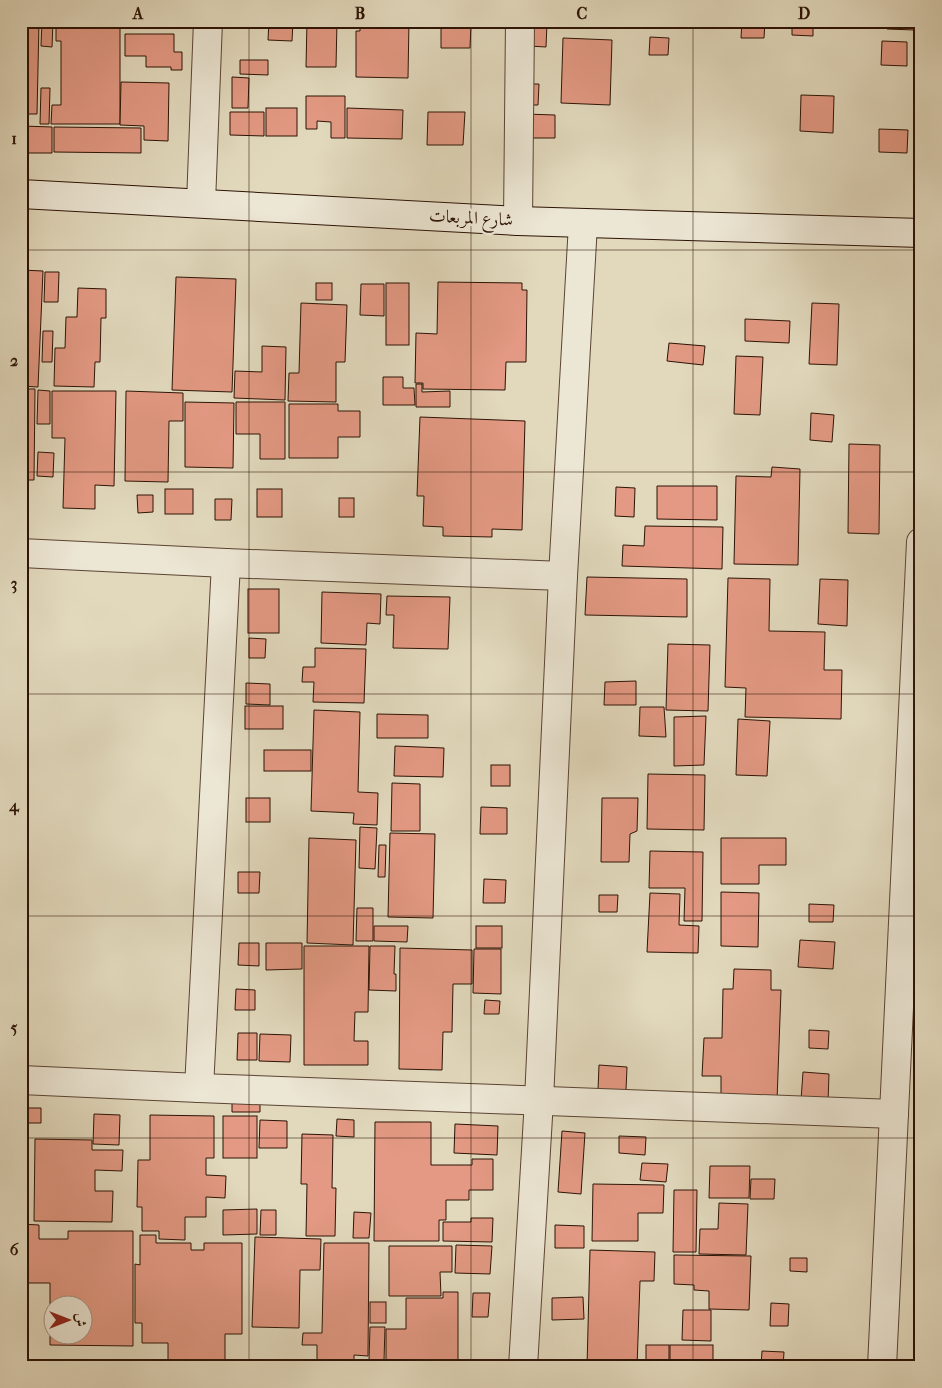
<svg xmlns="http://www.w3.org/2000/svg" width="942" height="1388" viewBox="0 0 942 1388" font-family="'IM FELL French Canon',Amiri,serif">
<rect width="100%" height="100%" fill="#e2d9bd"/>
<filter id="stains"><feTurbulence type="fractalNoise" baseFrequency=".004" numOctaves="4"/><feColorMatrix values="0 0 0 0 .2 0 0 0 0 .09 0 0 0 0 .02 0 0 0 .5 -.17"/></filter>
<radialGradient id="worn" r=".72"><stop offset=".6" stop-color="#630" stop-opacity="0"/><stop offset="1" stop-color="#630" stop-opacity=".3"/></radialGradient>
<g fill="#e39983" stroke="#2c1305" fill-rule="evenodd">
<path d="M21,21H39L37,114H21Z"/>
<path d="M42,21H53L52,47L41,46Z"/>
<path d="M56,21H120V124H51L52,105H61V41H56Z"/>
<path d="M269,21H293L292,41L268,40Z"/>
<path d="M307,21H337L336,67H306Z"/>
<path d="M360,21H409L408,78L356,77V31H360Z"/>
<path d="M573,21H608V24L572,23Z"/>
<path d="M653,21H708V26L653,24Z"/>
<path d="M742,21H765L764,38H741Z"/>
<path d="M792,21H813V36L792,35Z"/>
<path d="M887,21H915L914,30L887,29Z"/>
<path d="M529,22L547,23L546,47L529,46Z"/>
<path d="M441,23L471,24L470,48H441Z"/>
<path d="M125,34H174V52H182V70H171V67H146V56H125Z"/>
<path d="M650,37L669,38L668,55H649Z"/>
<path d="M563,38L612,40L610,105L561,103Z"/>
<path d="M882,41L907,42V66L881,65Z"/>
<path d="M240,60H268V75L240,74Z"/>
<path d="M232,77L249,78L248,108H232Z"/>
<path d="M121,82L169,83L168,141L144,140V126L120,125Z"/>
<path d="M522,84H539L538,105H521Z"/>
<path d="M41,88H50L49,124H40Z"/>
<path d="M801,95L834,96L833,133L800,131Z"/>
<path d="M306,96H345V138H331V122L317,121V129H306Z"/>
<rect x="266" y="108" width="31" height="28"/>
<path d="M347,108L403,110L402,139L347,138Z"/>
<path d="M230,112H264V136L230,135Z"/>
<path d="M428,112H465L463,145H427Z"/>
<path d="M525,114L555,115V138H524Z"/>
<path d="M22,126L52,127V153H22Z"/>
<path d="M54,127L141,128V153L54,152Z"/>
<path d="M879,129L908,130L907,153L879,152Z"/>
<path d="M21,270L43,271L38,387L21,386Z"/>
<path d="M45,272H59L58,302H44Z"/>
<path d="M176,277L236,279L232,392L172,390Z"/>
<path d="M438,282L522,283V290H527L526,362H506L505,390L423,389V383H415L416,333L437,334Z"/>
<rect x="316" y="283" width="16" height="17"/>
<rect x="386" y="283" width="23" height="62"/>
<path d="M361,284H384V316L360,315Z"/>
<path d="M78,288L106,289V318H101L100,362H95L94,387L54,386L55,348H65L66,317H77Z"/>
<path d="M301,303L347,305L345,362H336V402L288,401L289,373H299Z"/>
<path d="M812,303L839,304L837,365L809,364Z"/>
<path d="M745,319L790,321L789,343L745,341Z"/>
<path d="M43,331H53L52,362H42Z"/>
<path d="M669,343L705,346L703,365L667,361Z"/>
<path d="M262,346L286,347L285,400L234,398L235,371L262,372Z"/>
<path d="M736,356L763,357L760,415L734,414Z"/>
<path d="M383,377H403V388H414L415,405H383Z"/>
<path d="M416,384H422V392L450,391V407H416Z"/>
<path d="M21,389H35L34,480H21Z"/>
<path d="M38,390L50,391V424H37Z"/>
<path d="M52,391H116L114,486L95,485V509L63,508L65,438H52Z"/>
<path d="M126,391L183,393V421H169L168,482L125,481Z"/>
<path d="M185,402L234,403L233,468L185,467Z"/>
<path d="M236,402H285V459H260V434H236Z"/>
<path d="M289,404H338V411H360V437H338V458H289Z"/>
<path d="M811,413L834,415L832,442L810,440Z"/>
<path d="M420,417L525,421L522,530L492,529V537L443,536V527L423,526L424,496H417Z"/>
<path d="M849,444L880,445L879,534L848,533Z"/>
<path d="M38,452L54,453L53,477L37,476Z"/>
<path d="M772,467L800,469L798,565L734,564L736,476L771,477Z"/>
<path d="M657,486H717V520L657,519Z"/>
<path d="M616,487L635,488L634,517L615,516Z"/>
<rect x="165" y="489" width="28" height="25"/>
<rect x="257" y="489" width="25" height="28"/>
<path d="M137,495H153V512L138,513Z"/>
<rect x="339" y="498" width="15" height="19"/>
<path d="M215,499H232L231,520H215Z"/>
<path d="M645,526L723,527L722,569L622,566L623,545L644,546Z"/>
<path d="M587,577L687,579V617L585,615Z"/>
<path d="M728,578L770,579L769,631L825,632L824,670H842L841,719L745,717L746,688L725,687Z"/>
<path d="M820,579L848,580L847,626L818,624Z"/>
<rect x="248" y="589" width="31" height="44"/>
<path d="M322,592L381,594L380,624L367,623L366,645L321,643Z"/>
<path d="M387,596L450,597L448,649L393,648L394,615H386Z"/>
<path d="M249,638L266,639L265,658H249Z"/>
<path d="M668,644L710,645L708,711L666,710Z"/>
<path d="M315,648L366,649L364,703L313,702L314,682H302L303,667H315Z"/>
<path d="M636,681V705H604L605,682Z"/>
<path d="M246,683L270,684V705L246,704Z"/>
<rect x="245" y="706" width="38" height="23"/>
<path d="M640,707H664L666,737L639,736Z"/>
<path d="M314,710L360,712L358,792L378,793L377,825L353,824L354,813L311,811Z"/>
<path d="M377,714L428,715V738H377Z"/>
<path d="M706,716L704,765L674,766V717Z"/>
<path d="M738,719L770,721L767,776L736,775Z"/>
<path d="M395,746L444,748L443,777L394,776Z"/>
<rect x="264" y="750" width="47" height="21"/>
<rect x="491" y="765" width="19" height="21"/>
<path d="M648,774L705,775L704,830L647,829Z"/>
<path d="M392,783L420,784V831H391Z"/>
<rect x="246" y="798" width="24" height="24"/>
<path d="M602,798H638L637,831L630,834L629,862H601Z"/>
<path d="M481,807L507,808V834H480Z"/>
<path d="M360,827L377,828L375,869L359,868Z"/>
<path d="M390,833L435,834L433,918L388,917Z"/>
<path d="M309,838L356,840L353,945L307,943Z"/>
<path d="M721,838H786V865H759V884H721Z"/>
<path d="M379,845H386L385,877H378Z"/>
<path d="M650,851L703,852L702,921H684L685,888H649Z"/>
<path d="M238,872H260L259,893H238Z"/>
<path d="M484,879L506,880L505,903H483Z"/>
<path d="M721,892L759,893L758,947L721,946Z"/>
<path d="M650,893L680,894L679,925L699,926L698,953L647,952Z"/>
<path d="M599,895H618L617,912H599Z"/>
<path d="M809,904L834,905L833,922H809Z"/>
<path d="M357,908H373V941H356Z"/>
<path d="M374,926H408L407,942L374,941Z"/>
<rect x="476" y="926" width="26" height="22"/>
<path d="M800,940L835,942L833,969L798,967Z"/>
<path d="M239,943H259V966L238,965Z"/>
<path d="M266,943H302V969L266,970Z"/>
<path d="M304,946H369L368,1012H355L354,1041H368V1065H304Z"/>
<path d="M370,946H395L394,974H396V991L369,990Z"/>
<path d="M400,948L472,950V984H453L452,1032H443L442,1070L399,1069Z"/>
<path d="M474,949H501V994L473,993Z"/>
<path d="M734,969L771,970V990H781L777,1101L721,1099V1076H702L704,1038H722L723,989H733Z"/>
<path d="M236,989L255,990V1010H235Z"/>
<path d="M485,1000L500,1001L499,1014H484Z"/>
<path d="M809,1030L829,1031L828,1049L809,1048Z"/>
<path d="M238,1033H257V1060H237Z"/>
<path d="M260,1034L291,1035L290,1062L259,1061Z"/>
<path d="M599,1065L627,1067L626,1090H598Z"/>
<path d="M803,1072L829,1074L828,1102L801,1100Z"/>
<path d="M232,1099L260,1100V1112H232Z"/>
<rect x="21" y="1107" width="2" height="63"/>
<path d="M26,1108H41V1123H25Z"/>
<path d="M94,1114L120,1115L119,1145L93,1144Z"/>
<path d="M150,1115L214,1116V1158H206V1175L226,1176L225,1198L206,1197V1217H185V1240L159,1239V1231H142V1207H137L138,1160H150Z"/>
<rect x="223" y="1116" width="34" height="42"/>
<path d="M337,1119L354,1120V1137L336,1136Z"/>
<path d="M260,1120L287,1121V1148H259Z"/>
<path d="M375,1122H431V1165H472V1159H493V1190H469V1200H446V1220H439V1241H374Z"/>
<path d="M455,1124L498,1126L497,1155L454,1153Z"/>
<path d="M562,1131L585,1133L581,1194L558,1192Z"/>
<path d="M302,1134L333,1135L332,1188H336L335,1236H306L307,1184H301Z"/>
<path d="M619,1136L646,1137L645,1155L619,1153Z"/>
<path d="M35,1139L92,1140V1150H123L122,1171L95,1170V1191H113L112,1222L34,1221Z"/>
<path d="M642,1163L668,1164L666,1182L640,1180Z"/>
<path d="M710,1166H750L749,1198H709Z"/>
<path d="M751,1179H775L774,1199H750Z"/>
<path d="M593,1184L664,1185L663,1213H638V1241H592Z"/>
<path d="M674,1190H697L696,1252H673Z"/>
<path d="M719,1203L748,1204L746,1255L699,1254L700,1229H718Z"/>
<path d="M257,1209V1234L223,1235V1210Z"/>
<path d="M261,1210H276V1235H260Z"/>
<path d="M354,1212L371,1213L369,1238H353Z"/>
<path d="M471,1218H493L492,1242L443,1241V1222H471Z"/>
<path d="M21,1224L39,1225V1239H68V1231H133V1346L50,1345V1283H21ZM52,1306H82V1336H52Z"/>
<path d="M555,1225L584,1226V1248H555Z"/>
<path d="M140,1235H156V1243H191V1250H204V1243H242V1334H225V1360H168V1343H142V1323H135V1264L140,1265Z"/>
<path d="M255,1237L321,1239L320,1270H300L299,1328L252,1327Z"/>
<path d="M324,1243H369L368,1356L354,1355V1364H317V1345H302L303,1333H322Z"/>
<path d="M456,1245L492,1246L490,1274L455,1273Z"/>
<path d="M389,1246H452V1272H440L441,1296H389Z"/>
<path d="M590,1250L655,1252L654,1281H640L637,1367H587Z"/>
<path d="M674,1255L751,1256L749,1310L709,1309V1291L694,1290V1285L674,1284Z"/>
<path d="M790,1258H807V1272L790,1271Z"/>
<path d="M443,1292H458V1360H437V1364H386V1329H406V1298H443Z"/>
<path d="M473,1293H490L488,1317H472Z"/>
<path d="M583,1297L584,1319L552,1320V1298Z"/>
<rect x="370" y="1302" width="16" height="21"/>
<path d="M771,1303L789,1304L788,1326H770Z"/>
<path d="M683,1310H711V1341L682,1340Z"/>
<path d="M370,1327H385L384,1361L369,1360Z"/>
<rect x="646" y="1345" width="23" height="22"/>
<rect x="670" y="1345" width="43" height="22"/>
<path d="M762,1351L784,1352L783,1367H761Z"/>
</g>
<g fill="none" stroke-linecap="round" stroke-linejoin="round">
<g stroke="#5a4433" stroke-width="30">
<g id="street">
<path d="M201,203L208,21"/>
<path d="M518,221L520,21"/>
<path d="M21,553L226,563L563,576"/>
<path d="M21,1080L199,1088L894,1114"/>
<path d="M199,1088L226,563"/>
<path d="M523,1367L539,1100L563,576L583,224"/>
<path d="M882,1367L921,542"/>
</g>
</g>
<g stroke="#2c1305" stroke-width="30">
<path id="secondary" d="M21,194L518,221L921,233"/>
</g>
<use href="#street" stroke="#ece6d4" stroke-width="28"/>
<use href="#secondary" stroke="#ece6d4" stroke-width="28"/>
</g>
<path fill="none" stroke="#2c1305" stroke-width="1" stroke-opacity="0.55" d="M249,21V1367M471,21V1367M693,21V1367M21,250H921M21,472H921M21,694H921M21,916H921M21,1138H921"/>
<g text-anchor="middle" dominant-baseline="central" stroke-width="5" stroke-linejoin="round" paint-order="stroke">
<g font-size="18" fill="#2c1305" stroke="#ece6d4">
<text transform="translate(471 218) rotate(3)">شارع المربعات</text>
</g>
</g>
<rect width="942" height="1388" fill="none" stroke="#e2d9bd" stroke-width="55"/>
<g transform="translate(68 1320) rotate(90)"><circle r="24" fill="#ece6d4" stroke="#9f9281"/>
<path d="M0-4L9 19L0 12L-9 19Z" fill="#8f2418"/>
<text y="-8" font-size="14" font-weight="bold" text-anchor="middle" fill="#2c1305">ش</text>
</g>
<rect x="28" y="28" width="886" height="1332" fill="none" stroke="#2c1305" stroke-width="2"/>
<g font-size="16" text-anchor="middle" font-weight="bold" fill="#2c1305">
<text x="138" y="19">A</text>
<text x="360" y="19">B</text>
<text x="582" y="19">C</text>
<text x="804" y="19">D</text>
<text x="14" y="144">1</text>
<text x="14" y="366">2</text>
<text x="14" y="589">3</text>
<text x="14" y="811">4</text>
<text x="14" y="1033">5</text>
<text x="14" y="1255">6</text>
</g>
<rect width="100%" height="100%" filter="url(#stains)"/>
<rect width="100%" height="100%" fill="url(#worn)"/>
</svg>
